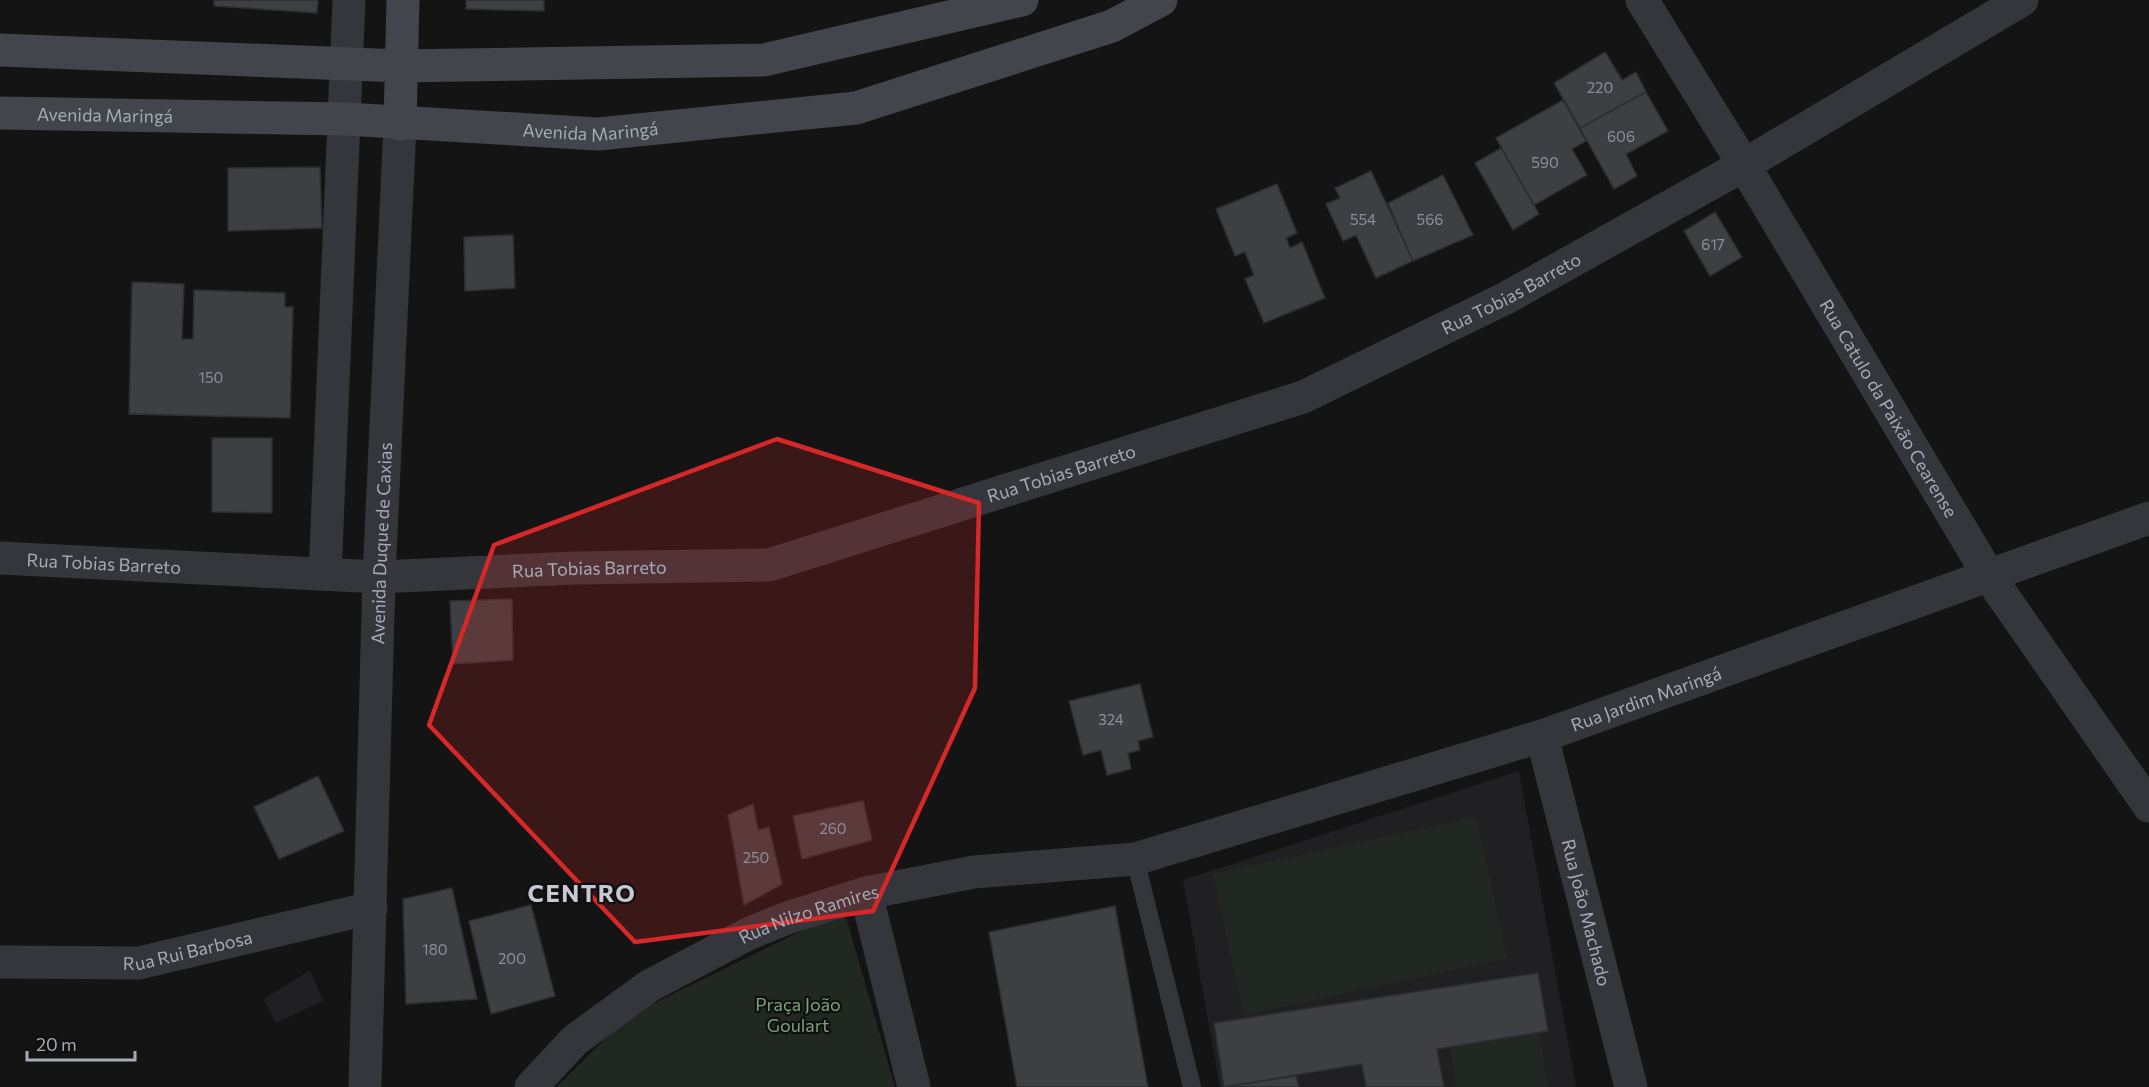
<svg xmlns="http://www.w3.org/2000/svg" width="2149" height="1087" viewBox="0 0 2149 1087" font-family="Commissioner,sans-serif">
<rect width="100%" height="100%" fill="#141415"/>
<g fill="#202022">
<path d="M1519,771L1576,1087H1220L1183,880Z"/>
<path d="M310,970L323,1001L276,1023L264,999Z"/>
</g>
<g fill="#202821">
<path d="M1476,817L1507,958L1244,1015L1213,874Z"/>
<path d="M844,910L895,1087H556L630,1015Z"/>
<path d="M1539,1033L1548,1087H1456L1450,1047Z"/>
</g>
<g fill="#3e3f42" stroke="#2e2e32" stroke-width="1.5">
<path d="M214,0H318L317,13L214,6Z"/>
<path d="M466,0H544V11L466,9Z"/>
<path d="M1605,52L1622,80L1636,72L1646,92L1580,128L1554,83Z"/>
<path d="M1646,92L1668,131L1626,154L1637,176L1614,189L1580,128Z"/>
<path d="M1563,100L1586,141L1572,149L1587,175L1534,205L1496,138Z"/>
<path d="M1501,148L1539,214L1513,230L1475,163Z"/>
<path d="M320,167L322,228L228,231V168Z"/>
<path d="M1371,171L1413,261L1376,278L1356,235L1343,241L1326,204L1340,198L1335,188Z"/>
<path d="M1443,175L1473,235L1413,261L1388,203Z"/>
<path d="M1277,184L1297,233L1286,238L1290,248L1302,242L1325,298L1264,323L1245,279L1254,275L1245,252L1235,256L1216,209Z"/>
<path d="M1715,212L1742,257L1710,276L1684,231Z"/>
<path d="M513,235L515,288L465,291L464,237Z"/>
<path d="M132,282L184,284L182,339H193L194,290L285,293V307H293L290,418L129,414Z"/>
<path d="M212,438H272V513L212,512Z"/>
<path d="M512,599L513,660L453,664L450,601Z"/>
<path d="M1140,684L1153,737L1138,741L1140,750L1128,753L1131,769L1107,775L1101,750L1083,755L1069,701Z"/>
<path d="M318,776L344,831L279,859L254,807Z"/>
<path d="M863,801L872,840L802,859L793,816Z"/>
<path d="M753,804L758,830L769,827L782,884L744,905L728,815Z"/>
<path d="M452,888L477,999L406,1004L403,899Z"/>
<path d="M531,905L555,996L491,1014L469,921Z"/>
<path d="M1115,906L1148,1087H1017L989,932Z"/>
<path d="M1538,973L1548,1031L1437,1049L1444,1087H1366L1362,1064L1224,1087L1214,1023Z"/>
<path d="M1296,1076L1299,1087H1224Z"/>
</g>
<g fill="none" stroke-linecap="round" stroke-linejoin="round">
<path stroke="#34363b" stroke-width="18" d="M1135,859L1192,1087"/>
<g stroke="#34363b" stroke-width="33">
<path id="s1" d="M1642,0L1744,165L1989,576L2149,806"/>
<path id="s2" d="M0,558L379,577L574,568L769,565L1303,397L1506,298L1744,165L2022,0"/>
<path d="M325,574L349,0"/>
<path id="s3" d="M1542,736L1631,1087"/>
<path d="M866,893L914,1087"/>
<path id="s4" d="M0,962L139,963L371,908"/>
<path id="s5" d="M365,1087L379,577L400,124"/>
<path id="s6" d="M531,1087L575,1040L649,986L748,934L787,918L866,893L974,872L1135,859L1542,736L2149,518"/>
</g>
<g stroke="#42454b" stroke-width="33">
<path d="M0,50L401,66L764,60L1022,0"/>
<path id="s7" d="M0,113L346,119L598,134L856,108L1112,26L1161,0"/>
<path d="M400,124L403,0"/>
</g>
</g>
<path fill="#d62828" fill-opacity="0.2" stroke="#d62828" stroke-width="4.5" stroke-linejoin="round" d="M777,439L979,503L975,688L873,911L635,942L429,725L494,545Z"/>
<g text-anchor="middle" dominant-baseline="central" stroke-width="4.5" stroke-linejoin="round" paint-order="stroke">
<g font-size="15" fill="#8b8f99">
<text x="1600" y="87">220</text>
<text x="1621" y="136">606</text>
<text x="1545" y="162">590</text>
<text x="1363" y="219">554</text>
<text x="1430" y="219">566</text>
<text x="1713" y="244">617</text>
<text x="211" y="377">150</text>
<text x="1111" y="719">324</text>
<text x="833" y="828">260</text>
<text x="756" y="857">250</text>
<text x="435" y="949">180</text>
<text x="512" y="958">200</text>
</g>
<g font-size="18" fill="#a5aab6" stroke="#0f0f10">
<text stroke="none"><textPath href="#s7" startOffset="105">Avenida Maringá</textPath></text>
<text stroke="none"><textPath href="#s7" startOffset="591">Avenida Maringá</textPath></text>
<text stroke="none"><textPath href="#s2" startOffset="1562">Rua Tobias Barreto</textPath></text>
<text stroke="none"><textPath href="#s1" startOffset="477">Rua Catulo da Paixão Cearense</textPath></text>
<text stroke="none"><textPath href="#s2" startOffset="1076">Rua Tobias Barreto</textPath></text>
<text stroke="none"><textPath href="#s5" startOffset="544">Avenida Duque de Caxias</textPath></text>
<text stroke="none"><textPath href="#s2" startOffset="104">Rua Tobias Barreto</textPath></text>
<text stroke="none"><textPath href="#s2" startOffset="590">Rua Tobias Barreto</textPath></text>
<text stroke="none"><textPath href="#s6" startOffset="1200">Rua Jardim Maringá</textPath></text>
<text stroke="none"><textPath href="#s3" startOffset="182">Rua João Machado</textPath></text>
<text stroke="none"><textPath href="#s6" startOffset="332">Rua Nilzo Ramires</textPath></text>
<text stroke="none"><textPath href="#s4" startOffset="189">Rua Rui Barbosa</textPath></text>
</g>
<g font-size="18" fill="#7ba27d" stroke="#0f0f10">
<text x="798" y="1004">Praça João<tspan x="798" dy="21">Goulart</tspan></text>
</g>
<g font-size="24" font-weight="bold" letter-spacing="1.5" fill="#c6c9d2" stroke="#0f0f10">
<text x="582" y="892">CENTRO</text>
</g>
</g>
<path d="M27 1051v9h108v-9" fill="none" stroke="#a5aab6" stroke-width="3"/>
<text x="36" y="1051" font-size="18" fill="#a5aab6" stroke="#0f0f10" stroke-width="4.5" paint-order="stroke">20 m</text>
</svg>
